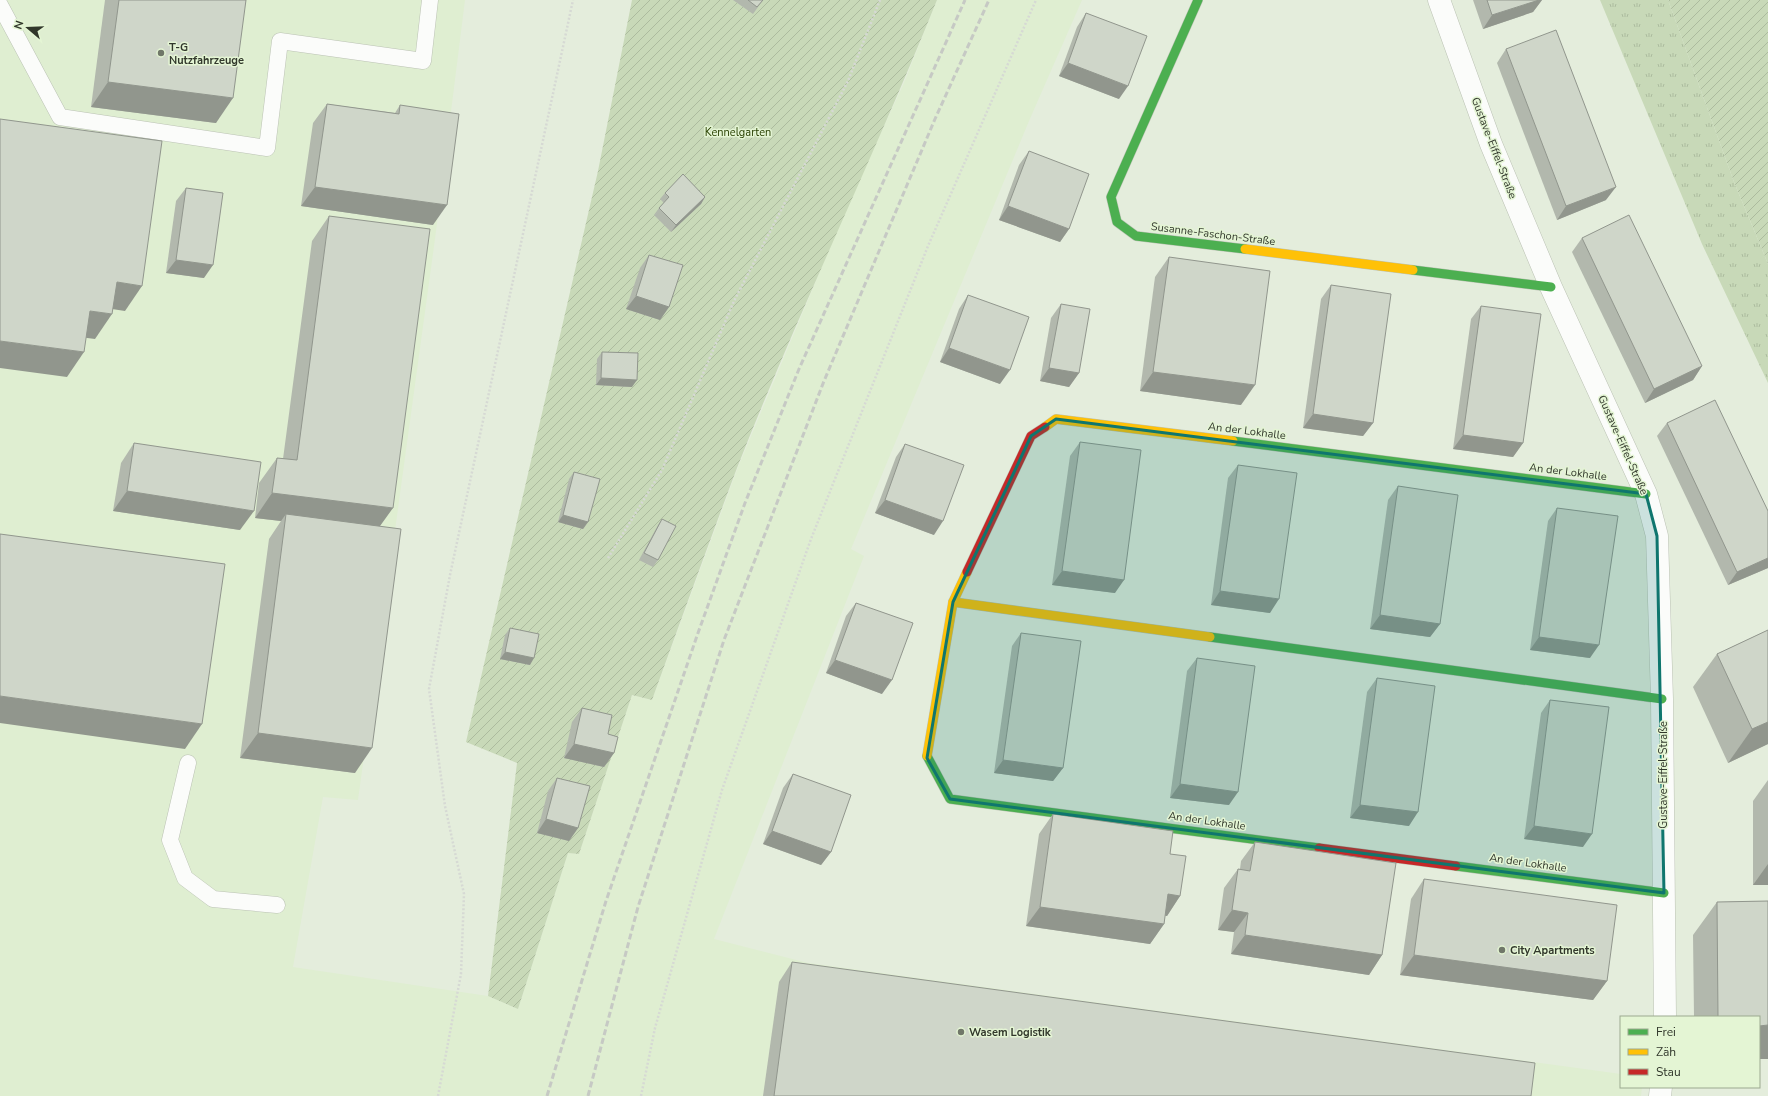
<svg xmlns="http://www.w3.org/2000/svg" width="1768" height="1096" viewBox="0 0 1768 1096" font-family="'Nunito Sans',sans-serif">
<defs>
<pattern id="grass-tufts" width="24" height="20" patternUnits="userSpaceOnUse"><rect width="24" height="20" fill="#c8d9b8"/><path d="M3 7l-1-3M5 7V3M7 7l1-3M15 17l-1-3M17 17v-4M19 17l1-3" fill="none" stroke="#acbb9e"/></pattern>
<pattern id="garden-furrows" width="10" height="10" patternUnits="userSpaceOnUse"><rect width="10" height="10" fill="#c8d9b8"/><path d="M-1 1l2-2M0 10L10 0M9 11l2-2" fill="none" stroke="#acbb9e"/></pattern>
</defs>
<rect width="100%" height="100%" fill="#e4eddc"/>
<path fill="#dfeed1" d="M0,0H465L435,239L358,800L323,797L293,967L488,996L518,1009L568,853L579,854L632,695L652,700L738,467L849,202L903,85L937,0H1082L1029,121L851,549L864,556L714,939L808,963L1621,1074V1087H1642L1641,1096H0Z"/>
<path fill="url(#grass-tufts)" d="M1600,0H1668L1734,182L1768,264V383L1702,244Z"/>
<g fill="url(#garden-furrows)">
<path d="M632,0H937C874,157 799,310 737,468C708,545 680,623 652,700L632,695L579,854L568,853L518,1009L488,996L517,763L466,742L598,171Z"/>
<path d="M1668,0H1768V264L1734,182Z"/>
</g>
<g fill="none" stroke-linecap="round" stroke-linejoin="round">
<g stroke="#bbc2b4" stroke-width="17">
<g id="lane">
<path d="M0,5L60,117L267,148L280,41L423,61L430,0"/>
<path d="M188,763L170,840L185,878L213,899L277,905"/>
</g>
</g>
<g stroke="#bbc2b4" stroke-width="23">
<g id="street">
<path d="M1439,0L1491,144L1551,287L1646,494L1657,536L1662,699L1665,1017"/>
<path d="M1660,1096L1661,1087"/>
</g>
</g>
<g stroke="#bbc2b4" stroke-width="10">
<g id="fast">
<path d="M1198,0L1111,197L1117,222L1136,236L1245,249"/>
<path d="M1413,270L1551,287"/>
<path d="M1233,441L1646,494"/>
<path d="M1210,637L1662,699"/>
<path d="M927,756L950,799L1319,848"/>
<path d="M1456,866L1664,893"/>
</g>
</g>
<g stroke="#bbc2b4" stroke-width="10">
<g id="slow">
<path d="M1245,249L1413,270"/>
<path d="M1045,427L1056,419L1233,441"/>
<path d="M953,602L1210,637"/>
<path d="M927,756L953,602L967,572"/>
</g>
</g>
<g stroke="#bbc2b4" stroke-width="10">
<g id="jam">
<path d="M967,572L1031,436L1045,427"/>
<path d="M1319,848L1456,866"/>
</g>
</g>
<g stroke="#d6d9d4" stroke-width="2.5" stroke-dasharray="2 2" stroke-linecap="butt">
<path d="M608,558L662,470L734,301L848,81L880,0"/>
<path d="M438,1096L461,974L464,894L445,806L429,689L450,575L573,0"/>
<path d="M641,1096L655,1028L722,790L811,539L928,246L1036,0"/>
</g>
<use href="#lane" stroke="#fbfcfa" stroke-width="16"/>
<use href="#street" stroke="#fbfcfa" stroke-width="22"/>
<use href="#fast" stroke="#4caf50" stroke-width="9"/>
<use href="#slow" stroke="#ffc107" stroke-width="9"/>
<use href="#jam" stroke="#c62828" stroke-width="9"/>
<g stroke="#c6c9c4" stroke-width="3" stroke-dasharray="6 3" stroke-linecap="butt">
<path d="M547,1096L606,901L698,633L745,503L799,369L965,0"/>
<path d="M588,1096L638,907L724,640L824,381L935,119L989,0"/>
</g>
</g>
<g fill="#b2b8ad">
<path d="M105,0H246L216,123L91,107Z"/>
<path d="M733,0H763L753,14Z"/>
<path d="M1473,0H1542L1533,12L1483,29Z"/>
<path d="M1086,13L1119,99L1059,76L1077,27Z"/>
<path d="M1506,49L1606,200L1557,220L1497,63Z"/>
<path d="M327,104L395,113L400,105L433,225L301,206L313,123Z"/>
<path d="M1029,151L1069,229L1060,242L999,220L1019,165Z"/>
<path d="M186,188L204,278L166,273L176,201Z"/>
<path d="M665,193L705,197L701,204L671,232L654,215L659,208L664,203L660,199Z"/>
<path d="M329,216L380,527L355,773L240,758L269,539L281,521L255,518L259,483L277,458L283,459L312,241Z"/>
<path d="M1582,238L1702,366L1693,380L1645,403L1572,252Z"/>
<path d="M649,255L669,307L660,320L626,309L640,268Z"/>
<path d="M1169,257L1241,405L1140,391L1155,277Z"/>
<path d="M1331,285L1373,423L1363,436L1303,428L1321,299Z"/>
<path d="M968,295L1000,384L940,362L959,309Z"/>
<path d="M1061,304L1079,373L1069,387L1040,381L1051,318Z"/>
<path d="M1481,306L1523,443L1513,457L1453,449L1471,319Z"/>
<path d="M602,352L632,387L596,385L597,359Z"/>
<path d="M1667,423L1768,511V568L1728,585L1657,436Z"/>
<path d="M1080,442L1115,593L1052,585L1070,456Z"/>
<path d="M134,443L240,530L113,511L121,463Z"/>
<path d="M905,444L934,535L875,513L896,457Z"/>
<path d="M1238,465L1270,613L1211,605L1228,478Z"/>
<path d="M574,472L588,522L583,529L558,522L569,479Z"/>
<path d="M1398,486L1440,624L1430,637L1370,629L1388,500Z"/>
<path d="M1557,508L1590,658L1530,650L1548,521Z"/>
<path d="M662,519L658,560L653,567L639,560L658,525Z"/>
<path d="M856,603L882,694L826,673L846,616Z"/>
<path d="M510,628L530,665L500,659L505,635Z"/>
<path d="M1768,630V744L1728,763L1693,687L1717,654Z"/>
<path d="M1021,633L1063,768L1053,781L994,773L1012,646Z"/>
<path d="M1197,658L1229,805L1170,798L1187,671Z"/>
<path d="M1377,678L1409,826L1350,818L1367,692Z"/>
<path d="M1550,700L1583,847L1524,839L1541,713Z"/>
<path d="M582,708L608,734L614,753L604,767L564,758L572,722Z"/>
<path d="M793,774L831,852L821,865L763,844L783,788Z"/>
<path d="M557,778L578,828L569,841L537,833L548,791Z"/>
<path d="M1768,780V885H1753V801Z"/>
<path d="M1053,814L1170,854L1180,896L1167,916L1165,915L1164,924L1150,944L1026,926L1039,834Z"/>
<path d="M1255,842L1382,955L1369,975L1231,954L1234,932L1218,930L1224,888L1238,869H1240L1241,861Z"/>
<path d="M1424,879L1607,981L1593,1000L1400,975L1411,899Z"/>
<path d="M1768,901V1059H1759V1017H1694L1693,935L1717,902Z"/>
<path d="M792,962L1531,1096H763L779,982Z"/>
</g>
<g fill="#91968d">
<path d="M1539,0H1542L1533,12L1483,29L1492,15Z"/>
<path d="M1068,63L1128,86L1119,99L1059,76Z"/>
<path d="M108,82L233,98L216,123L91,107Z"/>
<path d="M315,187L447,205L433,225L301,206Z"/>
<path d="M1616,187L1606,200L1557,220L1566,206Z"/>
<path d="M705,197L701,204L671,232L676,225Z"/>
<path d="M1008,206L1069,229L1060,242L999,220Z"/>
<path d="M176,260L213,265L204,278L166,273Z"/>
<path d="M117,282L142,286L125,311L99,307Z"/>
<path d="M636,296L669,307L660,320L626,309Z"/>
<path d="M90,311L112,314L95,339L72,336Z"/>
<path d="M0,341L84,352L67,377L0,368Z"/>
<path d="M949,348L1010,370L1000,384L940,362Z"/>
<path d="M1702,366L1693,380L1645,403L1654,389Z"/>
<path d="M1049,368L1079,373L1069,387L1040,381Z"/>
<path d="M1153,372L1255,385L1241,405L1140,391Z"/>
<path d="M601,378L637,380L632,387L596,385Z"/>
<path d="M1313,414L1373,423L1363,436L1303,428Z"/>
<path d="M1463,435L1523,443L1513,457L1453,449Z"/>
<path d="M127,491L254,511L240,530L113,511Z"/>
<path d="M272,493L393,508L375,533L286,514L281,521L255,518Z"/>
<path d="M885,500L943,521L934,535L875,513Z"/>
<path d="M563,515L588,522L583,529L558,522Z"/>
<path d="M1768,558V568L1728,585L1737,572Z"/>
<path d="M1062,571L1124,580L1115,593L1052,585Z"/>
<path d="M1220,591L1279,599L1270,613L1211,605Z"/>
<path d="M1380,615L1440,624L1430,637L1370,629Z"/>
<path d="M1539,637L1599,645L1590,658L1530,650Z"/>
<path d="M505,652L534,658L530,665L500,659Z"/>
<path d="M835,660L892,680L882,694L826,673Z"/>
<path d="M0,696L202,724L185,749L0,723Z"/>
<path d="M1768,722V744L1728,763L1752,729Z"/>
<path d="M258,733L372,748L355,773L240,758Z"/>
<path d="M574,744L614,753L604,767L564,758Z"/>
<path d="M1003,760L1063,768L1053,781L994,773Z"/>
<path d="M1180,784L1238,792L1229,805L1170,798Z"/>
<path d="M1360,805L1418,812L1409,826L1350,818Z"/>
<path d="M546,819L578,828L569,841L537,833Z"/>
<path d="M1534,826L1592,834L1583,847L1524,839Z"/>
<path d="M772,831L831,852L821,865L763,844Z"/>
<path d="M1768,864V885H1753Z"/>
<path d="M1168,894L1180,896L1167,916L1154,914Z"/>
<path d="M1040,907L1164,924L1150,944L1026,926Z"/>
<path d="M1232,910L1248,913L1234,932L1218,930Z"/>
<path d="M1245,935L1382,955L1369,975L1231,954Z"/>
<path d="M1414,955L1607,981L1593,1000L1400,975Z"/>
<path d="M1768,1025V1059H1759V1026Z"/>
</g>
<g fill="#cfd6c9" stroke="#91968d">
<path d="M119,0H246L233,98L108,82Z"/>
<path d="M748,0H763L757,7Z"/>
<path d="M1487,0H1539L1492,15Z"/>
<path d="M1086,13L1147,36L1128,86L1068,63Z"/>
<path d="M1556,30L1616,187L1566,206L1506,49Z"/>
<path d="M327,104L399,114L400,105L459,114L447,205L315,187Z"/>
<path d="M0,119L162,141L142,286L117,282L112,314L90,311L84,352L0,341Z"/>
<path d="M1029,151L1089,174L1069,229L1008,206Z"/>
<path d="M683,174L705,197L676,225L659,208L669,197L665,193Z"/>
<path d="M186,188L223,193L213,265L176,260Z"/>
<path d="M1629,215L1702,366L1654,389L1582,238Z"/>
<path d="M329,216L430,229L393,508L272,493L277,458L297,460Z"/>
<path d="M649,255L683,265L669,307L636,296Z"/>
<path d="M1169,257L1270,271L1255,385L1153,372Z"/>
<path d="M1331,285L1391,294L1373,423L1313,414Z"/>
<path d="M968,295L1029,317L1010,370L949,348Z"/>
<path d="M1061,304L1090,309L1079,373L1049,368Z"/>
<path d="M1481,306L1541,314L1523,443L1463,435Z"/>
<path d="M602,352L638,353L637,380L601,378Z"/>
<path d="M1715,400L1768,511V558L1737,572L1667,423Z"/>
<path d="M1080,442L1141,450L1124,580L1062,571Z"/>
<path d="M134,443L261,462L254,511L127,491Z"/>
<path d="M905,444L964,465L943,521L885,500Z"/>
<path d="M1238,465L1297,473L1279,599L1220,591Z"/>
<path d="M574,472L600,479L588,522L563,515Z"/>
<path d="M1398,486L1458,495L1440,624L1380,615Z"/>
<path d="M1557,508L1618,516L1599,645L1539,637Z"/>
<path d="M286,514L401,529L372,748L258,733Z"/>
<path d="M662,519L676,526L658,560L644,553Z"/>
<path d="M0,534L225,564L202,724L0,696Z"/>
<path d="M856,603L913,623L892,680L835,660Z"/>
<path d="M510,628L539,634L534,658L505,652Z"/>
<path d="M1768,630V722L1752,729L1717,654Z"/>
<path d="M1021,633L1081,641L1063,768L1003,760Z"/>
<path d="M1197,658L1255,666L1238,792L1180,784Z"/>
<path d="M1377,678L1435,686L1418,812L1360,805Z"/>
<path d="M1550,700L1609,707L1592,834L1534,826Z"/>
<path d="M582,708L612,715L608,734L618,737L614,753L574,744Z"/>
<path d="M793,774L851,795L831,852L772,831Z"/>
<path d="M557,778L590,786L578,828L546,819Z"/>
<path d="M1053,814L1173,831L1170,854L1186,856L1180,896L1168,894L1164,924L1040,907Z"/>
<path d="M1255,842L1396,863L1382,955L1245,935L1248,913L1232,910L1238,869L1250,871Z"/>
<path d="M1424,879L1617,905L1607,981L1414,955Z"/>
<path d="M1768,901V1025L1759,1026V1017H1718L1717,902Z"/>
<path d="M792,962L1535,1063L1531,1096H774Z"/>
</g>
<path fill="#0f766e" fill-opacity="0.2" stroke="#0f766e" stroke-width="3" stroke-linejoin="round" d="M1056,419L1646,494L1657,536L1664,893L950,799L927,758L953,602L1031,436Z"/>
<g fill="#707769" stroke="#e4f5d4" stroke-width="1.5">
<circle cx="161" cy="53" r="4"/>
<circle cx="1502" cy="950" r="4"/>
<circle cx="961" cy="1032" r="4"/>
</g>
<g text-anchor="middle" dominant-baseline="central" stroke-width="3" stroke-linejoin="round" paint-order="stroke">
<g font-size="11" font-weight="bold" fill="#31372b" stroke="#e4f5d4" text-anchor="start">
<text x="169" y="47">T-G<tspan x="169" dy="13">Nutzfahrzeuge</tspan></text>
<text x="1510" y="950">City Apartments</text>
<text x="969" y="1032">Wasem Logistik</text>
</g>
<g font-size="11" fill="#284000" stroke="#e4f5d4">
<text x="738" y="132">Kennelgarten</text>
</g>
<g font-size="11" fill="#31372b" stroke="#e4f5d4">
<text transform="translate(1494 148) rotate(69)">Gustave-Eiffel-Straße</text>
<text transform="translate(1213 234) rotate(7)">Susanne-Faschon-Straße</text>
<text transform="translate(1247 431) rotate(7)">An der Lokhalle</text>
<text transform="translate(1623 445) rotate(66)">Gustave-Eiffel-Straße</text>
<text transform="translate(1568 472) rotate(7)">An der Lokhalle</text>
<text transform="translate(1663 775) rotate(-90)">Gustave-Eiffel-Straße</text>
<text transform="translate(1207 821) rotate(8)">An der Lokhalle</text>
<text transform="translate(1528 863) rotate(8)">An der Lokhalle</text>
</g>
</g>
<rect x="1620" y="1016" width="140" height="72" fill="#e4f5d4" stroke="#9ca990"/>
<rect x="1628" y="1029" width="20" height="6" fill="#4caf50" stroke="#9ca990"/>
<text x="1656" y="1036" font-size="12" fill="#31372b">Frei</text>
<rect x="1628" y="1049" width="20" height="6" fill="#ffc107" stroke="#9ca990"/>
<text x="1656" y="1056" font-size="12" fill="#31372b">Zäh</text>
<rect x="1628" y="1069" width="20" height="6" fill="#c62828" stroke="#9ca990"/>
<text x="1656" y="1076" font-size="12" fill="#31372b">Stau</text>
<g transform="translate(28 28) rotate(289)" stroke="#e4f5d4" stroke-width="3" paint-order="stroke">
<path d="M0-3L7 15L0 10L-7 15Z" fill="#31372b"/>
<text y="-6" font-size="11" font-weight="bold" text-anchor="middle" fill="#31372b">N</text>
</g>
</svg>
